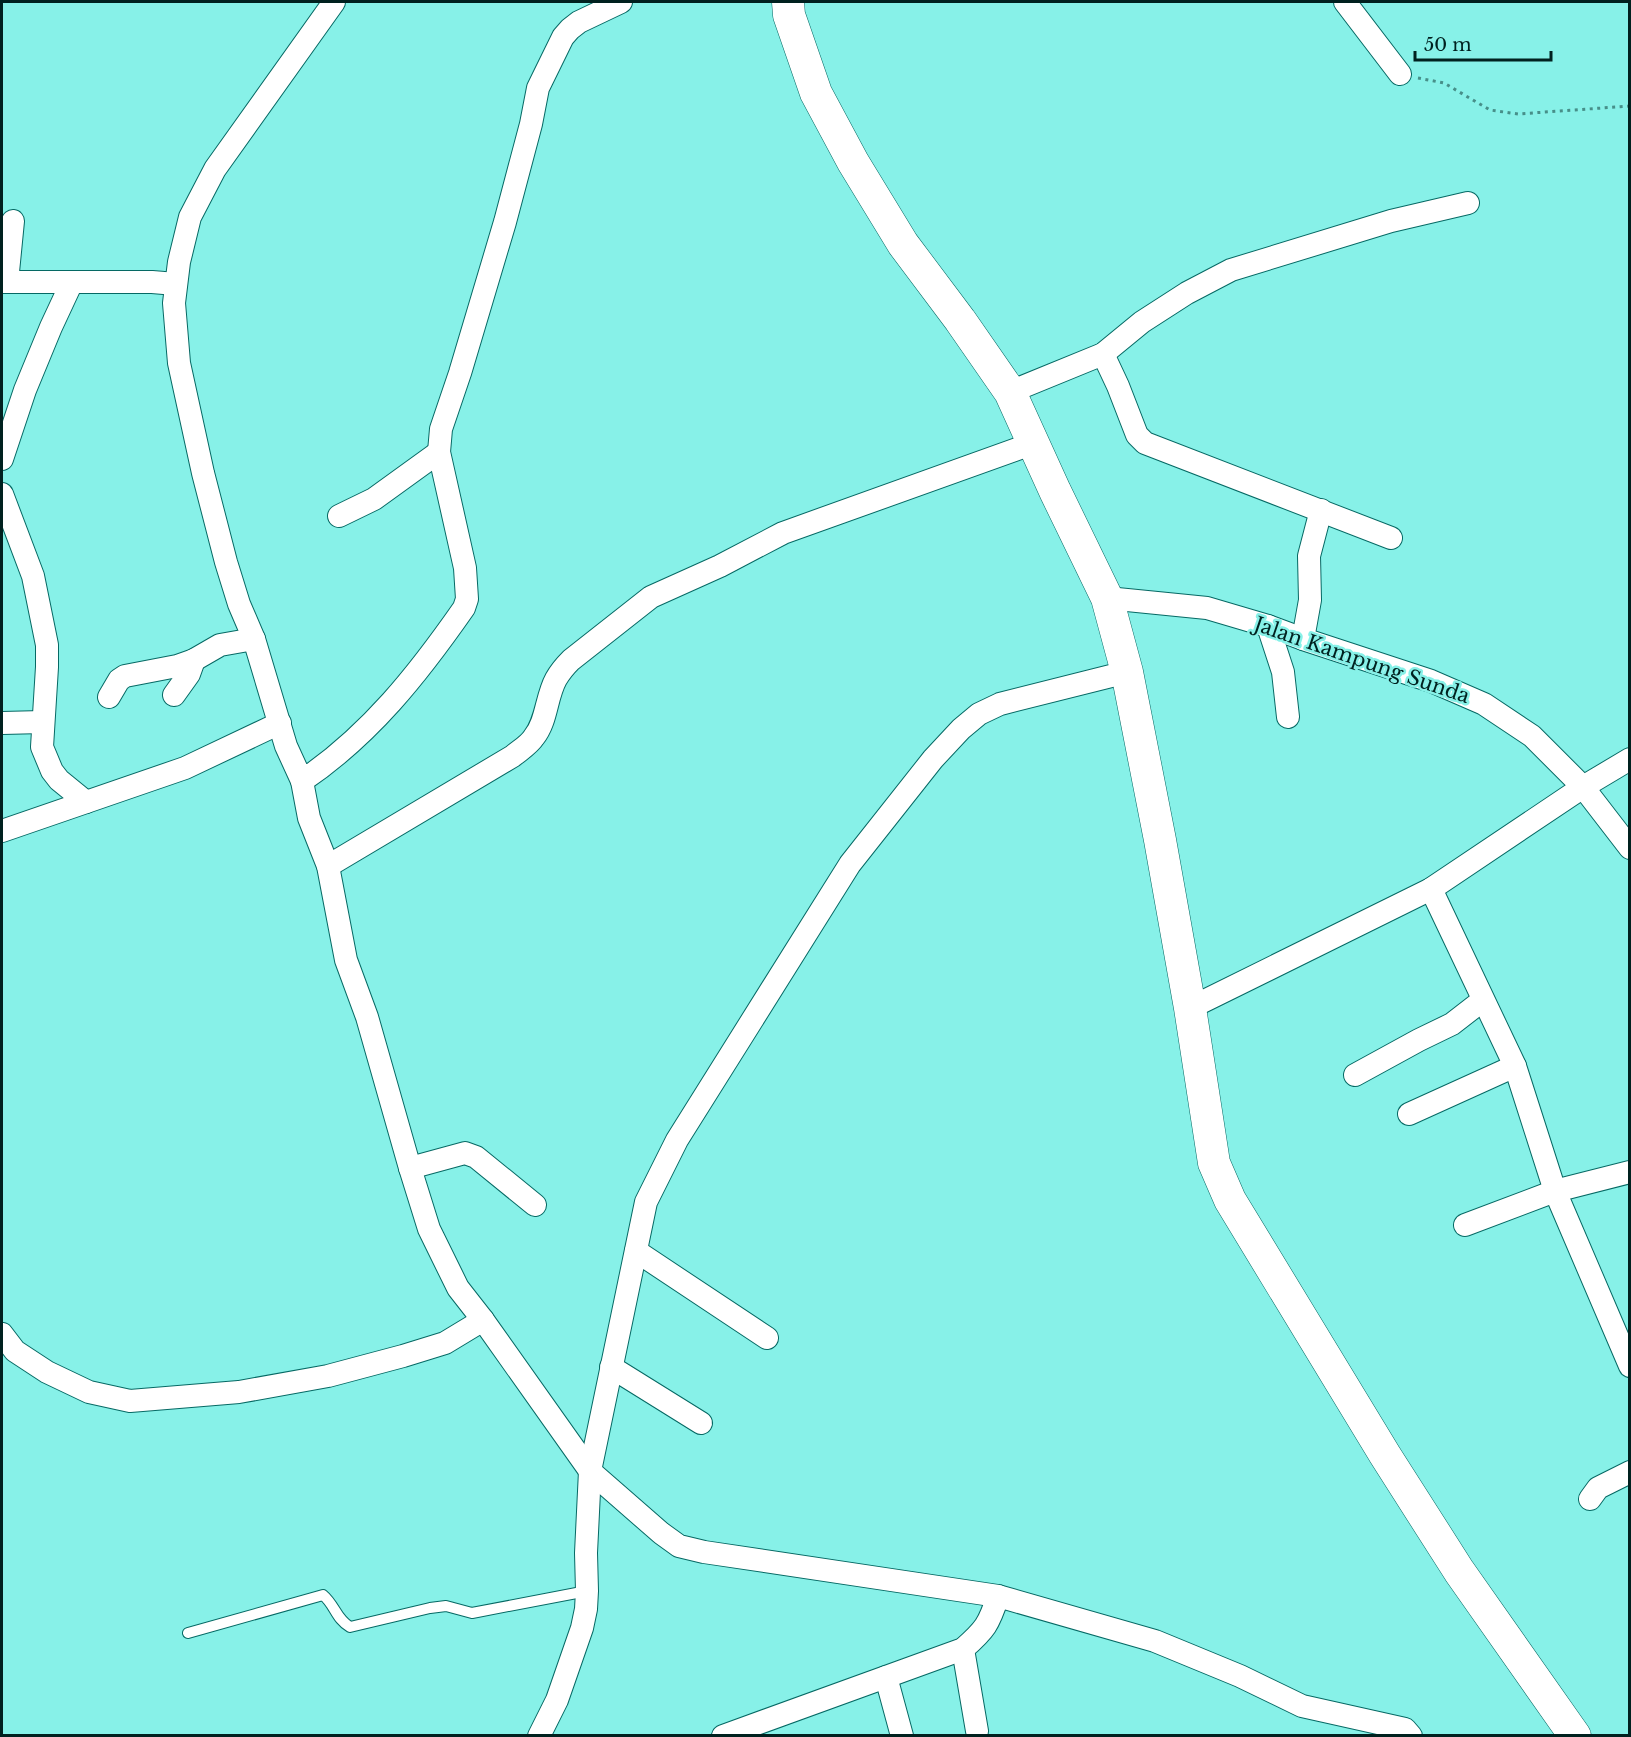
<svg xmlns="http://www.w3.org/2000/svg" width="1631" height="1737" viewBox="0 0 1631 1737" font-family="'Libre Baskerville',serif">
<rect width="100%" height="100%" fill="#87f1e8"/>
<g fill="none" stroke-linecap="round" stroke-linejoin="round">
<g stroke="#066964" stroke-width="12">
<path id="lane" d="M188,1633L323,1595C335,1605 336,1619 350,1627L430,1608L446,1606L472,1613L587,1591"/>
</g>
<g stroke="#066964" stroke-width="24">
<g id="street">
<path d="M334,2L215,169L190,217L179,262L174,303L179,363L203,473L226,562L239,604L254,639L286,746L302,781C370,735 418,674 464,608L467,599L465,568L439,452L441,429L460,373L505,222L531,124L538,88L563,37L570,29L579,22L621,2"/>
<path d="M1345,2L1400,74"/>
<path d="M2,282H152L176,284"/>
<path d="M7,282L13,221"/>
<path d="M1103,354L1118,386L1137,435L1145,443L1391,538"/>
<path d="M1010,392L1103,354L1142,322L1187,293L1231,270L1391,221L1468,203"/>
<path d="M2,459L25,390L51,327L72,282"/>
<path d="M2,494L33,576L47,645V667L42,747L52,771L59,780L86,802"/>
<path d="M339,516L374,499L439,452"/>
<path d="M1107,598L1207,608L1268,626L1303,639L1431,681L1484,704L1532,736L1583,787L1630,848"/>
<path d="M1268,626L1283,672L1288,717"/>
<path d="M1303,639L1310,600L1309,556L1321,510"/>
<path d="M174,695L189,674L194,660"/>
<path d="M109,697L119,680L125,676L177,666L194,660L220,645L254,639"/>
<path d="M2,723L43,722"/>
<path d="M302,781L309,818L328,866L346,960L367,1017L410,1168L429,1229L458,1288L483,1320L590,1471L661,1533L679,1546L704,1552L998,1596L1155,1641L1240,1676L1302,1706L1405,1729L1411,1736"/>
<path d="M2,831L185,768L280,723"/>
<path d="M328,866L513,756C520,750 529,745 534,737C547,721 546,697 556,679C560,672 565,666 571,660L651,597L720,566L783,533L1034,443"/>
<path d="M1431,889L1515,1066L1555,1191L1630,1366"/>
<path d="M1190,1008L1431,889L1583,787L1630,759"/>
<path d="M1355,1075L1419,1040L1452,1024L1483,1000"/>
<path d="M1409,1114L1515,1066"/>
<path d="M410,1168L465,1153L476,1157L535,1205"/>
<path d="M1465,1225L1555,1191L1630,1172"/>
<path d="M636,1251L767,1338"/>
<path d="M2,1334L15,1351L47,1372L89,1392L130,1401L239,1392L328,1376L403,1356L445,1343L483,1320"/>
<path d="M611,1367L701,1423"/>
<path d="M1590,1499L1598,1488L1630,1472"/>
<path d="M963,1649L977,1731"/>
<path d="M886,1677L902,1736"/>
<path d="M539,1736L557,1700L582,1628L586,1609L587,1591L586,1553L590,1471L646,1202L677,1140L850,864L933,759L961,729L979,714L1000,704L1127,672"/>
<path d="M723,1736L963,1649C985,1630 989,1624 998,1596"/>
</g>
</g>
<g stroke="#066964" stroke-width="33">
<path id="secondary" d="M788,2L789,15L816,93L853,162L903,244L960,320L1010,392L1055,491L1107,598L1127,672L1160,840L1190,1008L1214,1163L1230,1200L1385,1455L1459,1571L1575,1736"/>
</g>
<path stroke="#478f89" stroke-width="3" stroke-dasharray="3 4.5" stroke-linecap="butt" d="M1418,78L1444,83L1490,110L1518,114L1630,106"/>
<use href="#lane" stroke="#fff" stroke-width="10"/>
<use href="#street" stroke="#fff" stroke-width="22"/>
<use href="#secondary" stroke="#fff" stroke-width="32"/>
</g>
<g text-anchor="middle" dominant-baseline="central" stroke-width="5" stroke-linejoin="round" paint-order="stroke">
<g font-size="20" fill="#00211f" stroke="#87f1e8">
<text transform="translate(1362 660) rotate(19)">Jalan Kampung Sunda</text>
</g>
</g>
<rect width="1631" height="1737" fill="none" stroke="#00211f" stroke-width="6"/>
<path d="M1415 51v9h136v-9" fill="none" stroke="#00211f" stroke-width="3"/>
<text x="1424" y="51" font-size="18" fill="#00211f" stroke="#87f1e8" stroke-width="4.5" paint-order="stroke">50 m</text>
</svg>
